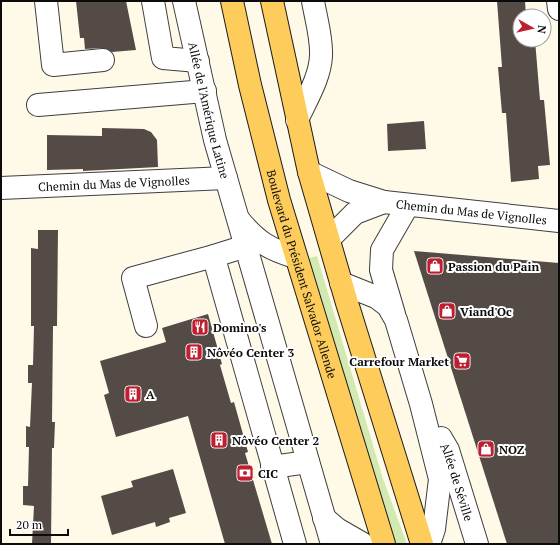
<svg xmlns="http://www.w3.org/2000/svg" width="560" height="545" viewBox="0 0 560 545" font-family="'PT Serif',serif">
<rect width="100%" height="100%" fill="#fff9e8"/>
<path fill="#d2eab1" d="M317,256L383,479L407,544H394L305,259Z"/>
<g fill="#544b47">
<path d="M76,1H126L136,50L112,52L102,48L85,49L84,38H80Z"/>
<path d="M497,1H525L526,16H520V40H535L540,100H544L550,165L538,166L539,179L511,182L506,113H502L498,67H502Z"/>
<path d="M424,121L426,149L388,151L387,124Z"/>
<path d="M102,128L144,129L151,132L157,140L158,167L83,171V169L47,170V135L102,136Z"/>
<path d="M38,230H58L57,326H53L52,422H55L54,448H52L51,544H32L34,506L23,505V486H28L29,447H26V426L30,427L32,383H28V365H33L34,326H31V248L38,249Z"/>
<path d="M414,251L559,263V544H507Z"/>
<path d="M208,314L222,364L220,365L231,403L234,402L248,452L245,453L272,544H225L188,416L116,437L104,395L109,393L100,361L166,342L162,328Z"/>
<path d="M173,469L186,513L169,518L170,522L156,527L155,522L112,535L101,496L133,487L131,481Z"/>
</g>
<g fill="none" stroke-linecap="round" stroke-linejoin="round">
<g stroke="#3e3e3e" stroke-width="24">
<g id="minor">
<path d="M46,1L53,65L103,60"/>
<path d="M153,1L163,58L198,61"/>
<path id="s1" d="M184,1L215,140L332,544"/>
<path d="M558,1L559,9"/>
<path d="M38,105L205,91"/>
<path d="M297,120C306,100 320,78 321,56C322,38 316,19 313,1"/>
<path d="M309,172L349,191L384,202L355,213L329,239"/>
<path id="s2" d="M1,188L226,178"/>
<path id="s3" d="M384,202L559,221"/>
<path d="M239,220C257,242 269,249 295,257"/>
<path d="M246,246L214,256L216,265L295,544"/>
<path d="M341,283L376,297L388,306L396,320L421,404L440,479L434,529L429,544"/>
<path d="M394,314L381,270L382,250L408,205"/>
<path d="M146,326L133,278L214,256"/>
<path id="s4" d="M441,438L448,450L477,544"/>
<path d="M272,467L308,462"/>
<path d="M324,518L337,529L363,544"/>
</g>
</g>
<g stroke="#1c1c1c" stroke-width="24">
<g id="major">
<path id="s5" d="M232,1L250,85L279,200L384,544"/>
<path d="M272,1L309,172L347,303L422,544"/>
</g>
</g>
<use href="#minor" stroke="#fff" stroke-width="22"/>
<use href="#major" stroke="#fecc5a" stroke-width="22"/>
</g>
<defs>
<g id="shop-square" transform="scale(0.9)"><rect x="-9" y="-9" width="18" height="18" rx="4" fill="#be1f30" stroke="#fff"/><path d="M-5-2.5h2.3a2.7 3.5 0 0 1 5.4 0H5L5.5 6h-11ZM-1.5-2.5h3a1.5 2.3 0 0 0-3 0Z" fill="#fff"/></g>
<g id="restaurant-square" transform="scale(0.9)"><rect x="-9" y="-9" width="18" height="18" rx="4" fill="#be1f30" stroke="#fff"/><path d="M-5-6h1v4h1v-4h1v4h1v-4h1v5L-1.5 .5V6h-2V.5L-5-1ZM5-6V6H3V1.5H1.5Q1.5-4 5-6Z" fill="#fff"/></g>
<g id="building-square" transform="scale(0.9)"><rect x="-9" y="-9" width="18" height="18" rx="4" fill="#be1f30" stroke="#fff"/><path d="M-4-6H4V6H1V3H-1V6H-4ZM-2.5-4.3h1.7v1.8h-1.7ZM.8-4.3h1.7v1.8H.8ZM-2.5-1h1.7V.8h-1.7ZM.8-1h1.7V.8H.8Z" fill="#fff"/></g>
<g id="supermarket-square" transform="scale(0.9)"><rect x="-9" y="-9" width="18" height="18" rx="4" fill="#be1f30" stroke="#fff"/><path d="M-6-5.5h2.5l.6 2H6L4.5 2H-2.5L-4.4-4H-6ZM-1.5 3.2a1.3 1.3 0 1 0 .1 0ZM3 3.2a1.3 1.3 0 1 0 .1 0Z" fill="#fff"/></g>
<g id="bank-square" transform="scale(0.9)"><rect x="-9" y="-9" width="18" height="18" rx="4" fill="#be1f30" stroke="#fff"/><path d="M-6-4H6V4H-6ZM0-2.3a2.3 2.3 0 1 0 0 4.6a2.3 2.3 0 1 0 0-4.6Z" fill="#fff"/></g>
</defs>
<g fill-rule="evenodd">
<use href="#shop-square" x="435" y="266"/>
<use href="#shop-square" x="447" y="311"/>
<use href="#restaurant-square" x="200" y="327"/>
<use href="#building-square" x="194" y="352"/>
<use href="#supermarket-square" x="462" y="361"/>
<use href="#building-square" x="133" y="394"/>
<use href="#building-square" x="219" y="440"/>
<use href="#shop-square" x="486" y="449"/>
<use href="#bank-square" x="245" y="473"/>
</g>
<g text-anchor="middle" dominant-baseline="central" stroke-width="4" stroke-linejoin="round" paint-order="stroke">
<g font-size="12" fill="#0b0b0b" stroke="#fff">
<text stroke="none"><textPath href="#s1" startOffset="112">Allée de l'Amérique Latine</textPath></text>
<text stroke="none"><textPath href="#s2" startOffset="113">Chemin du Mas de Vignolles</textPath></text>
<text stroke="none"><textPath href="#s3" startOffset="88">Chemin du Mas de Vignolles</textPath></text>
<text stroke="none"><textPath href="#s5" startOffset="282">Boulevard du Président Salvador Allende</textPath></text>
<text stroke="none"><textPath href="#s4" startOffset="47">Allée de Séville</textPath></text>
</g>
<g font-size="12" font-weight="bold" fill="#0b0b0b" stroke="#fff" text-anchor="start">
<text x="448" y="266">Passion du Pain</text>
<text x="460" y="311">Viand'Oc</text>
<text x="213" y="327">Domino's</text>
<text x="207" y="352">Nôvéo Center 3</text>
<text x="449" y="361" text-anchor="end">Carrefour Market</text>
<text x="146" y="394">A</text>
<text x="232" y="440">Nôvéo Center 2</text>
<text x="499" y="449">NOZ</text>
<text x="258" y="473">CIC</text>
</g>
</g>
<rect width="560" height="545" fill="none" stroke="#0b0b0b" stroke-width="4"/>
<g transform="translate(532 28) rotate(98)"><circle r="19" fill="#ffffff" stroke="#9d9d9d"/>
<path d="M0-3L7 15L0 10L-7 15Z" fill="#be1f30"/>
<text y="-6" font-size="11" font-weight="bold" text-anchor="middle" fill="#0b0b0b">N</text>
</g>
<path d="M10 529v6h58v-6" fill="none" stroke="#0b0b0b" stroke-width="2"/>
<text x="16" y="529" font-size="12" fill="#0b0b0b" stroke="#ffffff" stroke-width="3" paint-order="stroke">20 m</text>
</svg>
